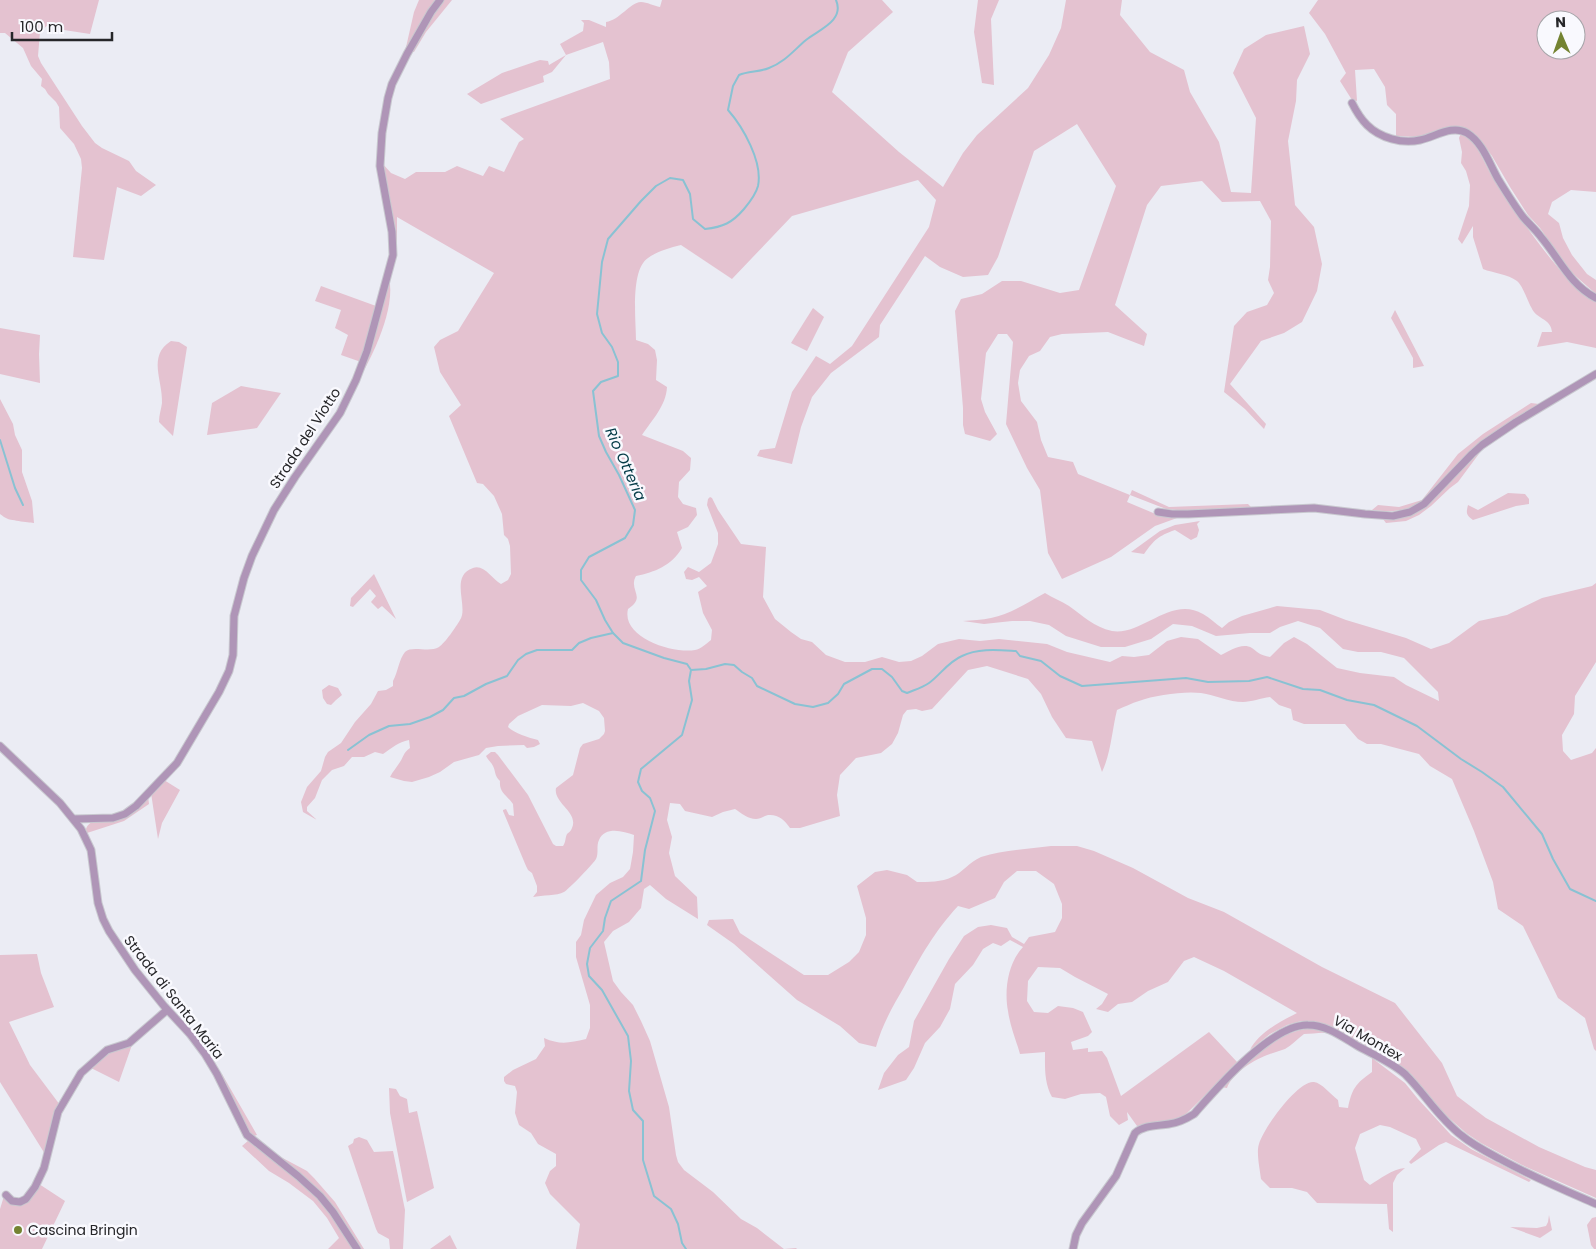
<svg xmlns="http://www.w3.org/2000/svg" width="1596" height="1249" viewBox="0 0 1596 1249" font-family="Poppins,sans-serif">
<rect width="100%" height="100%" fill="#ebecf4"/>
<g fill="#e4c2d0" fill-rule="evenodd">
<path d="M0,0H99L90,34L64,30L50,23L40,32L38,56L41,63L82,126L95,143L102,148L129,161L136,171L156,185L141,196L117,187L104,260L73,257L82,168L81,159L74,144L60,128L59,107L56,102L48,94L45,89L41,86L42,79L31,66L23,48L5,33H0Z"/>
<path d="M419,0H438L404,56L414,12Z"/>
<path d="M442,0H452L426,32L414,52H410Z"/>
<path d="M662,0H882L893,12L848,52L832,92L899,152L943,187L963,153L977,135L1028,88L1049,55L1061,28L1066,0H1122L1120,15L1150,52L1184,70L1190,92L1219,142L1231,192L1251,193L1256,118L1233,73L1244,49L1266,35L1304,26L1310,54L1297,80L1296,101L1288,141L1295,205L1314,227L1322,264L1317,291L1302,322L1284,333L1261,341L1230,384L1266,424L1264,429L1245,409L1224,392L1234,326L1247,312L1267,305L1274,293L1268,280L1270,267L1271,221L1260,201L1222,202L1202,181L1161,186L1147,205L1115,305L1147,334L1144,346L1108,332L1062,334L1050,337L1040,351L1029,356L1020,370L1018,383L1021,401L1037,422L1041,440L1048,457L1073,462L1078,474L1130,495L1132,490L1169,507L1248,504L1251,507L1217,510H1177L1166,509L1130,495L1127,502L1158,515L1177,518L1155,526L1111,557L1062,579L1048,553L1040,490L1027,468L1006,424L1013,342L1007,334H998L986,353L981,399L985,412L997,434L990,441L965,434L963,425V408L955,311L961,299L982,294L1002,281H1021L1060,293L1079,290L1116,186L1077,124L1034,151L998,257L988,275L963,277L940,267L925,256L880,325L879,337L831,373L812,397L801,427L792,464L757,456L760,450L775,448L792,392L816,356L830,364L852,346L929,227L936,200L918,180L792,216L732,279L681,245C669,248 658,251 648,258C630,270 636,320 636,340L648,344L655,350L657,360L656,380L667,387C666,406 652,420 642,435L683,451L691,458L690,470L679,482L678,497L683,504L696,508L697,515L688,527L677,532L682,548C671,566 655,572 636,576C628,590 647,597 628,609C621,638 674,654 695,650C701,649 707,643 711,640L712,630L703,613L698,592L707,586L699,577L692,580L686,579L684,572L688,567L699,572L711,563L718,544V533L707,505L708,499L710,497L712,498L718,510L741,544L766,547L763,597L775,619L791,632L801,639L812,642L826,655L845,662H865L882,657L899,662L911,661L922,656L938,644L959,639L980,641L999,639L1047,644L1067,652L1110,662L1122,656L1134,657L1149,655L1167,641L1181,637L1198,639L1221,655C1230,651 1242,642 1252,648C1260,654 1260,655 1270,657L1284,643L1294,637L1307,644L1337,668L1360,673L1394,677L1406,685L1439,701L1438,692L1404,658L1381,652H1358L1343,649L1320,628L1298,621L1280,627L1270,633H1250L1216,636L1192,626L1173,624L1151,639L1125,647H1101L1066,636L1049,625L1030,621H1012L984,624L963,621C972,620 982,620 991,618C1010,614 1027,603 1045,593C1053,598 1061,601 1069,606C1083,616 1094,627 1112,631C1142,636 1171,595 1203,614C1210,618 1216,624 1222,628L1229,622L1242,616L1277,606L1320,610L1346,620L1406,638L1431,649L1449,643L1479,621L1507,615L1542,598L1592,586L1596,583V662L1575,696L1574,714L1562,735L1563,751L1571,760L1592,753L1596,748V1051L1594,1049L1585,1018L1558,998L1523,926L1498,909L1493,882L1474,831L1452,779L1430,766L1419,754L1381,744H1367L1358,739L1345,724H1304L1293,720L1291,709L1279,705L1270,697C1261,698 1251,702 1243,702C1229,702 1215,695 1201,693C1184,691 1155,695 1139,701C1132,703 1124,707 1117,710C1112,730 1111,753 1102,772L1092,741L1066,738L1052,717L1041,694L1028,679L987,666L968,670L932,709L922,711L916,709L907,710L903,715L898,733L892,744L881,753L856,758L840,775L837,795L840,816L800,828H790C785,820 778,814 768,815C764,816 760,819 756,819C748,819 741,813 735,809L723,812L712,817L685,811L680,804L670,803L667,820L672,837L669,853L675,876L697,897L698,919L666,899L650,885L644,889L641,908L629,922L613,931L604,942L613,981L621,992L633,1005L641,1021L650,1041L669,1107L676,1155L678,1162L684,1170L713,1192L741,1219L757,1228L784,1249L796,1248L797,1249H576L580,1224L550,1194L545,1183L550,1171L556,1166V1154L538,1144L531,1133L519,1125L515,1113L517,1092L515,1086L506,1084L504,1081V1077L513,1070L536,1059L545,1046L544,1038C560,1045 569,1043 586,1039L590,1028V1005L576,957V942L581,935L584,920L596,895L610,883L623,877L630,869L633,852L634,835C623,831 605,826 599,840C596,846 599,853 596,859C595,862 567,891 564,892C557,896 542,895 533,897L537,892V886L532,873L528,870L526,866L503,811V810L506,809L509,815L514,816L513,804C507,795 499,793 500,781C494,775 496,772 493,766C491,762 488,760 486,756L491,752H495L498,755L528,795L553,844L556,846H563C566,842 565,838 567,834C569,832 571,831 572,828C579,812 553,803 556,788L573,775L580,748L583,744L599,739L604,734L605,731L604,718L599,711L583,703L571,706L542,705L518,716L509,724L508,727C514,733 529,738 538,740L540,744L534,747L527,748L524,745L498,746L486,748L479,755L454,762L440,772L429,777L412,782L404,781L390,777C393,771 397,767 400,762C404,756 403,753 410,748L409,740C398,742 392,748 383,754L375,752L364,757H352L344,766L332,770L322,780L315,798L307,807V811L317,820L303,812L301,802L307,787L321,771L325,757L328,752L341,743L355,722L371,704L378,691L386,690L393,686V681C398,672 399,659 405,652C412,645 429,653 439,647C445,643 456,627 460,620C469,607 449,576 473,568C484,564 492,579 501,584L508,580L511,574L510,546L508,539L504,535L502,514L494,496L483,484L477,483L449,416L461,405L440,372L434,347L440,340L458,331L494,273L397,217V241L394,259L382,163L391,173L405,179L416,172H445L457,166L483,176L489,166L504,172L519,142L524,139L500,119L610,79L609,62L603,42L566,55L552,72L543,76L544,82L481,104L467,94L502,73L540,60L548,61L549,65L566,55L560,44L583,31L584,23L581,20H589L606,27V22C620,20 629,3 641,2C647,2 654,6 660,7Z"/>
<path d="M978,0H999L991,19L994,85L982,83L974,32Z"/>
<path d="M1318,0H1596V192L1571,190L1552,202L1548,214L1559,223L1563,238L1572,255L1587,274L1596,280V294L1571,272L1540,228L1528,215L1510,187L1492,156L1480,140L1470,131L1460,127H1448L1418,137L1396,136V114L1387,105L1385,87L1374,69L1355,70L1357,101L1352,100L1340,81L1346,73L1325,34L1309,13ZM1546,20H1576V50H1546Z"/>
<path d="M1461,133C1478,142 1483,161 1492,176C1508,201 1571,295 1596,302V348L1567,342L1537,347L1542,332H1552C1551,320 1541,320 1534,312C1528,304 1524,287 1517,281C1508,274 1493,273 1483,269L1473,237V226L1462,244L1458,239L1469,206L1470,185L1466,171L1461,163L1462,152L1459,138Z"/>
<path d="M389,278C396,308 373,355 358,381Z"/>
<path d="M321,286L376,306L361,362L341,355L348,335L335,328L341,310L315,301Z"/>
<path d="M813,308L824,317L807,351L791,343Z"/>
<path d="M1395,310L1424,366L1413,368V358L1391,318Z"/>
<path d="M0,328L40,335L39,354L40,383L0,374Z"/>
<path d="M171,341L179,342L187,347L173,436L159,422C159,415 161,410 162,403C163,380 147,356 171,341Z"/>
<path d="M241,386L281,393L257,428L207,435L212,403Z"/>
<path d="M0,399L13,424L15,435L22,450V472L32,501L34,523C32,523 10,520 8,519C5,518 3,516 0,514Z"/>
<path d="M1531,403L1539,404L1486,438L1471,450L1421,502C1405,512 1391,512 1372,510L1378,505L1399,507L1422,500L1458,454L1483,434Z"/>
<path d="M1481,451L1458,482L1450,488L1431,506L1419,515L1406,521L1386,523L1383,519C1399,519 1410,517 1423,509Z"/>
<path d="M1508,493L1525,494L1529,499V504L1516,506L1473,520C1466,515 1466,513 1468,505L1478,510Z"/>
<path d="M1200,521L1197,524L1199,530L1197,537L1191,540L1175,530C1158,536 1154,540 1144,554L1131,552L1160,531L1175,525Z"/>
<path d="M374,574L396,619L382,606L378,609L371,602L376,596L370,589L353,607L350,606L351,598Z"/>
<path d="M329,685L338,688L342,695L336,700L331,705L327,704L323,698L322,690Z"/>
<path d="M164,780L180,790L162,823L158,839L151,793Z"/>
<path d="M148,796L149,804L124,821L87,833L86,829C90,819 97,823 106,821C114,819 139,801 148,796Z"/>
<path d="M1051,846H1077L1094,851L1133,868L1188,898L1224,912L1322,967L1395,1003L1442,1063L1457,1096L1486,1118L1539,1147L1585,1167L1596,1170V1198L1522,1165L1481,1143L1466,1133L1439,1109L1411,1074L1403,1068L1369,1047L1324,1024L1312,1021H1301L1287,1025L1270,1034L1250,1050C1258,1033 1281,1021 1297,1013L1224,971L1194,957L1184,961L1168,982L1148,991L1132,1002L1118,1004L1108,1012L1096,1009L1102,1004L1108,994L1075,977L1060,968L1038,967L1028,981L1027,1001L1034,1012L1048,1013L1058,1006L1073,1008L1083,1012L1092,1032L1088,1036L1071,1042L1073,1050L1088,1048V1052L1102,1051L1107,1058L1121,1096L1209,1032L1238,1063L1184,1116L1167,1122L1137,1126L1127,1112L1128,1120L1119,1125L1110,1116L1106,1097L1100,1093L1081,1094L1065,1099L1052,1097C1044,1083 1045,1067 1045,1052L1020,1054C1016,1040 1010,1026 1008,1011C1004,990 1008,963 1023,947L1010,940L1001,946L993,943L983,949L973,965L955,984L950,1009L940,1027L925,1043L914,1068L906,1080L878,1090L884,1073L898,1055L909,1047L914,1021L949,959L964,936L978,927L991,925L1007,928L1012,937L1024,944L1029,937L1055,932L1062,918V904L1054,884L1036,871H1017L1004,882L995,898L969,909L958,906C934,932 921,956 904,987C893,1006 882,1025 876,1047L859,1043L840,1026L797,1000L734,944L707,925L709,920L733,919L740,933L804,975H828L849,962L859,952L866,935V918L857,886L875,872L887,870L907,875L917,882C928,882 942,882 952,877C962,873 969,862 981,857C1003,850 1028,849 1051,846Z"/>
<path d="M37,954L41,973L54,1007L9,1022L30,1065L60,1105L45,1154L0,1082V955Z"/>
<path d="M1312,1028L1321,1029L1328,1033C1320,1032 1312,1034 1304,1034C1297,1039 1292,1045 1285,1049C1280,1051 1275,1052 1270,1054C1255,1059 1232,1073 1227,1088L1221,1087C1247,1063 1275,1031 1312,1028Z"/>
<path d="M133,1042L119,1082L89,1067L103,1055Z"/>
<path d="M1372,1058L1405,1083L1418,1099L1451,1135L1471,1149L1531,1180L1529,1182L1446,1142L1439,1145L1411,1164L1409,1162L1421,1149L1416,1139L1390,1127L1380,1125L1360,1134L1355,1148L1364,1180L1370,1185C1380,1179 1392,1169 1405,1168L1397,1175L1393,1183V1232L1389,1229L1387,1204L1317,1203L1307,1192L1292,1188H1270L1261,1179C1260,1170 1256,1152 1259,1144C1263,1129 1298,1080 1314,1082C1322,1083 1330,1094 1338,1100L1339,1107L1348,1108C1352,1089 1355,1084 1372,1072Z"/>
<path d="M222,1074L257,1135L254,1136L279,1156L307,1171L314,1178L335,1202L364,1249H359L334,1210L250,1135L220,1075Z"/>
<path d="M389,1088L396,1089L400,1096L407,1099L409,1113L417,1111L434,1188L407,1202L390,1113Z"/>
<path d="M359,1137L367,1140L374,1152L393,1151L405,1210L403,1249H390L389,1239L378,1233L376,1229L349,1149L348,1146L353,1143L354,1139Z"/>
<path d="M249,1140L320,1199L355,1249H328L339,1238L327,1218L313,1201L289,1183L269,1171L242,1146Z"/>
<path d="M39,1184L65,1201L42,1249H0V1209L4,1196L17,1204Z"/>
<path d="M1549,1215L1552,1230L1540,1238L1510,1227L1537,1228L1546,1226L1548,1222Z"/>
<path d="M1596,1217V1249H1594L1591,1245L1587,1225L1592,1218Z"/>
<path d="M450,1235L457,1249H430Z"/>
</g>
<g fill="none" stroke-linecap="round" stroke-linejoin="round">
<g stroke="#89c2d3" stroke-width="2">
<path d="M0,440L15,488L23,505"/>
<path d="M691,670L706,669L725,664L734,665L742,672L752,678L757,686L795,704L813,707L828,703L838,694L844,684L872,669H882L892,677L902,691L907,693C914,690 922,688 929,683C940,675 948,662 962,656C978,648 998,650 1016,651L1020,656L1041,661L1060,676L1082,686L1186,678L1208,682L1249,681L1267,677L1303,689L1320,690L1347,700L1374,705L1417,726L1461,759L1482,772L1503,787L1542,834L1553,859L1570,889L1596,901"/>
<path d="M348,750L369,735L389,726L410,724L430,717L443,710L454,698L464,696L486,684L507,676L518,660L526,654L537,650H572L579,643L591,638L613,633"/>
<path d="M686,1249L682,1243L678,1224L671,1209L654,1196L643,1160V1121L633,1110L629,1091L631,1061L628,1036L602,990L589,976L587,964L590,948L603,931L605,918L611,901L641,881L645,850L655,811L650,798L642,791L638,782L641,769L682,735L692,700L689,681L691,670L687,664L664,658L623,643L613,633L605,620L596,600L581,580V570L589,557L625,538L633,525L635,510L619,475L606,452L599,436L593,391L601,382L618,376V362L612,347L602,333L597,314L602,262L608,239L641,201L656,186L670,178L683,180L690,194L693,219L705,229C723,227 732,223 744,209C749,203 756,194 758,186C763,162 743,127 728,110L733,86L739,75C748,71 760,72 769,68C785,62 794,50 806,40C818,30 845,21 836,0"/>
</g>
<g stroke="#c8c8cf" stroke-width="9">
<g id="street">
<path d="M1352,103C1356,111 1361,119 1367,125C1380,138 1402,144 1420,140C1435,137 1452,124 1467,133C1483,143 1489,163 1498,179C1506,192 1514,205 1523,217C1529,224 1536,230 1541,237C1559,258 1570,285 1596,298"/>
<path d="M1158,512L1172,514H1188L1314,508L1365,514L1393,516L1410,512L1424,504L1472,454L1482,445L1516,422L1596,374"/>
<path d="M0,746L60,803L81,829L91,850L98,903L103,919L109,931L135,970L164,1006L190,1034L205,1054L217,1074L247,1135L298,1176L320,1196L333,1212L357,1249"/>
<path d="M74,819L113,818L125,814L136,806L177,763L219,692L229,671L233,655L234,616L244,578L252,556L274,510L295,477L340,413L356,380L367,351L393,255L392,232L380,166L382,133L388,98L392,84L407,54L431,12L440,0"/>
<path d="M6,1195L12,1201L20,1202L26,1199L35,1187L44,1168L58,1112L81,1073L107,1050L129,1043L167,1010"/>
<path d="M1073,1249L1076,1235L1082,1223L1116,1176L1135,1133C1144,1125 1157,1126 1169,1124C1178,1123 1186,1119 1194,1114C1217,1088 1272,1024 1308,1025C1326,1025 1341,1036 1356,1045C1372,1054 1391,1062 1405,1074C1425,1094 1439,1118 1461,1135C1473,1145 1487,1152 1500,1159C1531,1176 1564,1190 1596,1204"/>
</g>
</g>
<use href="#street" stroke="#af95b7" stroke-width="7"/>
</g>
<circle fill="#748332" stroke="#f9f9fe" stroke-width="2" cx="18" cy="1230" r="5"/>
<g text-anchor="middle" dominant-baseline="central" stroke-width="5" stroke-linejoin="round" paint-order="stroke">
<g font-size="14" fill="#262629" stroke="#f9f9fe">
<text transform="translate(305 438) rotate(-57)">Strada del Viotto</text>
<text transform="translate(174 997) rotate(52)">Strada di Santa Maria</text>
<text transform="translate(1368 1038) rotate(30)">Via Montex</text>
</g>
<g font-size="14" fill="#262629" stroke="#f9f9fe" text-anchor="start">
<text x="28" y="1230">Cascina Bringin</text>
</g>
<g font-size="15" font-style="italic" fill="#053c48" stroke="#f9f9fe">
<text transform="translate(626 464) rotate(66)">Rio Otteria</text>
</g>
</g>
<g transform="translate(1561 35) rotate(358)"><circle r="24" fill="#f9f9fe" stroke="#a5a5a9"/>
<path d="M0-4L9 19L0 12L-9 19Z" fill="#748332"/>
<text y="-8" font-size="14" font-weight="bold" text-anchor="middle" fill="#262629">N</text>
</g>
<path d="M12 32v8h100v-8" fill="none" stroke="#262629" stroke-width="2.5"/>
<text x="20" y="32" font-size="15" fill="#262629" stroke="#f9f9fe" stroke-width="4" paint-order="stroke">100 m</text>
</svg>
